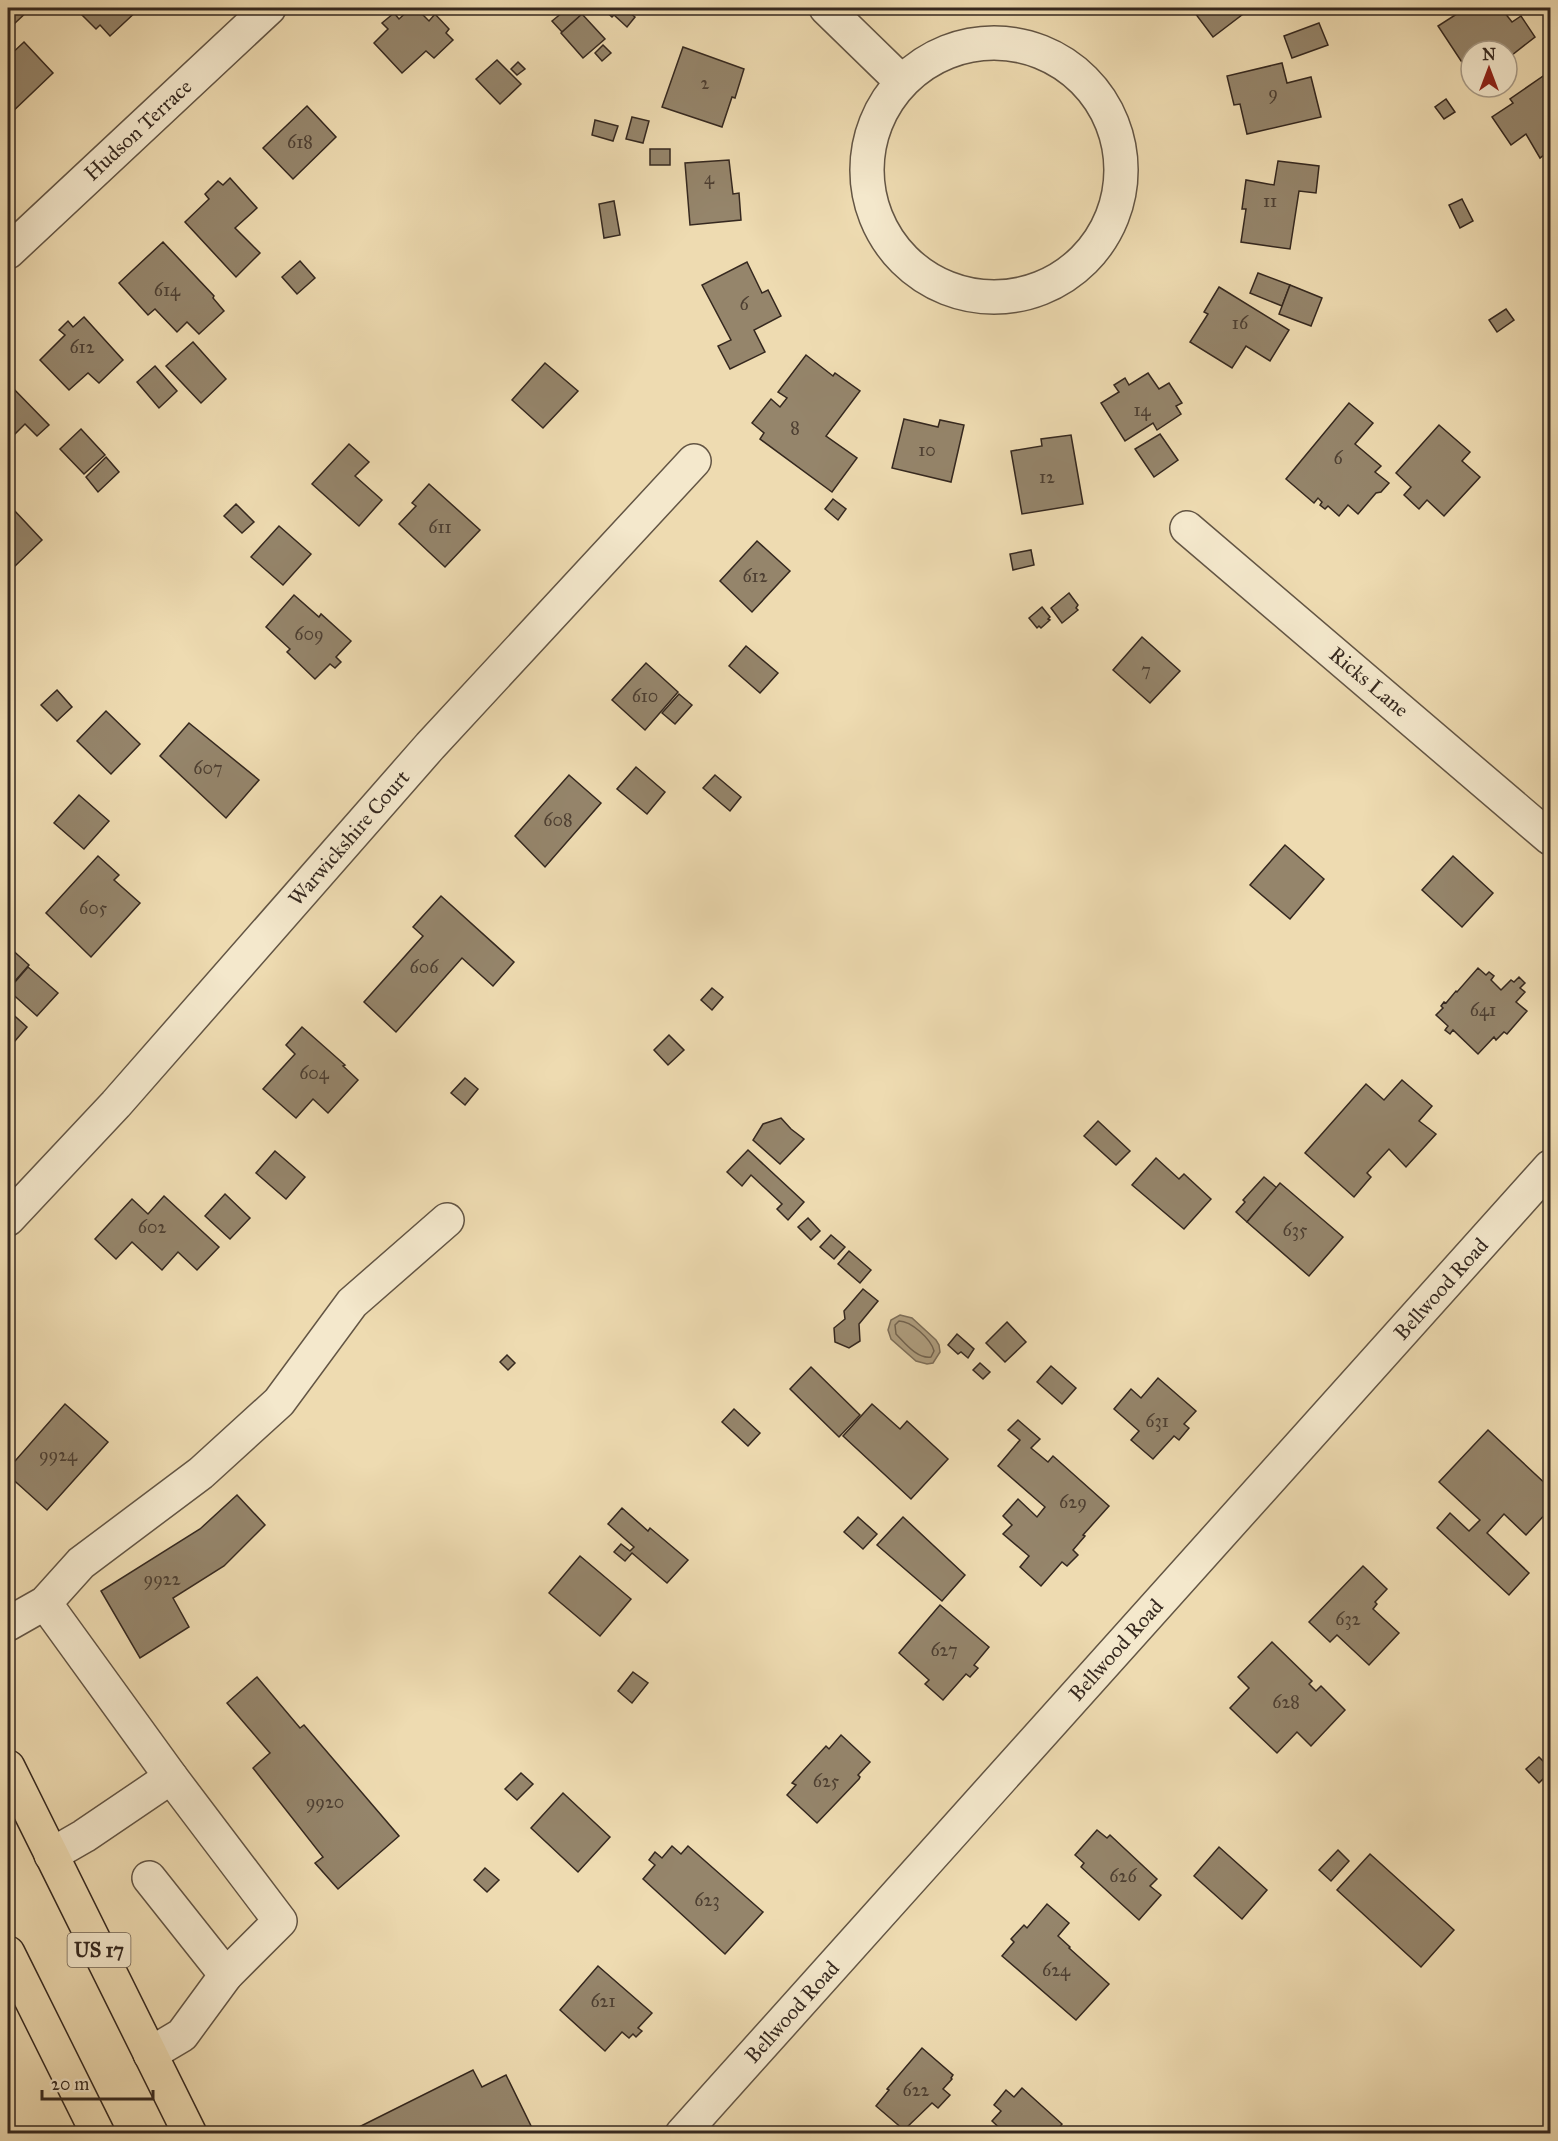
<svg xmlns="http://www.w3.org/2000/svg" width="1558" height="2141" viewBox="0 0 1558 2141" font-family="'IM FELL Great Primer',serif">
<rect width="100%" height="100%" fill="#eedbb1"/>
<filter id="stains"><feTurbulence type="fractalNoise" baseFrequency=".00333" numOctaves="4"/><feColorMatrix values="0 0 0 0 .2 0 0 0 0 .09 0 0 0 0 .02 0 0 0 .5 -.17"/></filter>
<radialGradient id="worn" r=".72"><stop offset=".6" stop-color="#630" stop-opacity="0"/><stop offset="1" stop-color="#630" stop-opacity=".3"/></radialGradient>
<path fill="#af9e7f" stroke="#7e6f59" stroke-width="1.5" d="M900,1315L912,1318L936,1340L939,1345L940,1352L933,1363L927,1364L916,1361L891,1339L888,1330L891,1320Z"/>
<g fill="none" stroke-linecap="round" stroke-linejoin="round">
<path stroke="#72634f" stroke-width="1.5" d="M899,1321C911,1321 931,1339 934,1351L931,1357C917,1359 905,1343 896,1334L895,1325Z"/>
</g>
<g fill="#95856b" stroke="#35281f" stroke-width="1.5">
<path d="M8,8H31L13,25L8,19Z"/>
<path d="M75,8H140L110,36L100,25L96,29Z"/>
<path d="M411,8H416L429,21L435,14L449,29L446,33L453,40L434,58L426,51L402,73L374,43L388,29L382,23L394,13L399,19Z"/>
<path d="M568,8H574L581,15L562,32L552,21Z"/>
<path d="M602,8H621L612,17Z"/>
<path d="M621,8H624L635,17L627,27L614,15Z"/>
<path d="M1183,8H1251L1213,37L1192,9L1187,13Z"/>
<path d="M1466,8H1501L1512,22L1521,16L1535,37L1507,59V51H1471V76L1438,26Z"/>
<path d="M582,14L605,39L583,58L561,33Z"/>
<path d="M1319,23L1328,45L1292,58L1284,36Z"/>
<path d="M24,42L53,73L9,115L8,57Z"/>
<path d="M603,45L611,53L602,61L595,53Z"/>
<path d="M683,47L744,69L735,98L732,97L722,127L662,107Z"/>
<path d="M497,60L521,84L500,104L476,79Z"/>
<path d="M518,62L525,69L517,75L511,69Z"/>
<path d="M1282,63L1287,83L1311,77L1321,117L1247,134L1240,104L1234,105L1227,76Z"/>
<path d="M1546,74L1550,81V150L1540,158L1526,134L1511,145L1492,117L1513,103L1510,99Z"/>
<path d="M1446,99L1455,112L1444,119L1435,107Z"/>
<path d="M307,106L336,137L293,179L263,148Z"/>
<path d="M632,117L649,121L643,143L626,139Z"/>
<path d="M595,120L618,126L613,141L592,135Z"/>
<rect x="650" y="149" width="20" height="16"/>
<path d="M729,160L733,194L739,193L741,220L690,225L685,163Z"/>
<path d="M1278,161L1319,166L1316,193L1299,191L1290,249L1241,242L1246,209H1242L1246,180L1274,185Z"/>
<path d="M230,178L257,208L235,228L260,253L236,277L185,222L209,199L205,194L218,181L223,185Z"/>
<path d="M1462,199L1473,221L1460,228L1449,205Z"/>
<path d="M614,201L620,235L604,238L599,204Z"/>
<path d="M163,242L214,296L213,298L224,311L199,334L187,322L177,332L155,309L148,315L119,283Z"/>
<path d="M300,261L315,278L297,294L282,277Z"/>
<path d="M747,262L762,293L768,290L781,316L754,330L765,352L730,369L718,346L731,340L702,285Z"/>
<path d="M1258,273L1290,285L1282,306L1250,293Z"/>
<path d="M1290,285L1322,298L1311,326L1279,314Z"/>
<path d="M1219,287L1289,330L1270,361L1246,346L1232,368L1190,342L1208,314L1204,312Z"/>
<path d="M1506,309L1514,320L1497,332L1489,320Z"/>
<path d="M84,317L123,360L99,383L88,373L69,390L40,360L65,335L59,330L68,321L73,327Z"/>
<path d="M193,342L226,379L201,403L166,366Z"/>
<path d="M806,355L833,376L835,373L860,391L826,436L857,458L832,492L760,439L764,433L752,423L771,399L780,407L787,398L778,392Z"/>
<path d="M545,363L578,391L543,428L512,400Z"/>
<path d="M155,366L177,391L159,408L137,382Z"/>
<path d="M1148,373L1159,389L1169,383L1182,403L1176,406L1181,414L1157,430L1153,423L1125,441L1101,403L1119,392L1114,385L1125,378L1129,385Z"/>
<path d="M8,383L49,425L37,436L25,424L8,441Z"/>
<path d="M1349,403L1373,423L1355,444L1381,466L1375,472L1389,483L1381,492L1376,493L1358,514L1348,505L1339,516L1328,506L1325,509L1320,505L1322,502L1318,498L1314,503L1286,479Z"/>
<path d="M904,419L938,427L940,420L964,425L951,482L892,468Z"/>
<path d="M1439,425L1470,452L1462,461L1480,477L1444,516L1427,500L1419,509L1404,495L1411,487L1396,473Z"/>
<path d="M81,429L105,455L84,474L60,449Z"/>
<path d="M1160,434L1178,460L1154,477L1135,449Z"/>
<path d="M1071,435L1083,504L1022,514L1011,451L1042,446L1041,439Z"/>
<path d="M349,444L369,462L355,476L382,500L359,526L312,484Z"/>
<path d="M106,457L119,472L98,492L86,477Z"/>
<path d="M429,484L480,530L445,567L399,524L416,506L412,503Z"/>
<path d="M833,499L846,509L838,520L825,509Z"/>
<path d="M236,504L254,522L242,533L224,516Z"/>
<path d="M13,509L42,540L13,568L8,562V515Z"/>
<path d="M279,526L311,554L283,585L251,557Z"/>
<path d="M757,541L790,571L752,612L720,581Z"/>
<path d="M1031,550L1034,565L1013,570L1010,554Z"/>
<path d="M1069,593L1078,605L1076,608L1078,610L1062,623L1051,608Z"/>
<path d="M294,595L319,617L321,614L351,641L336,657L341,662L335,668L330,664L315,679L287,652L290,649L266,627Z"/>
<path d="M1042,607L1050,617L1048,619L1050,620L1041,628L1039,626L1037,628L1029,618Z"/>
<path d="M1142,637L1180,671L1150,703L1113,670Z"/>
<path d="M746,646L778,673L760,693L729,666Z"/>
<path d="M646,663L678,692L645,730L612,700Z"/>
<path d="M57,690L72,707L57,721L41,705Z"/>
<path d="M679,694L692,705L675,724L662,713Z"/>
<path d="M106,711L140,744L111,774L77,741Z"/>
<path d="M189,723L259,780L226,818L160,756Z"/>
<path d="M636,767L665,792L647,814L617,789Z"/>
<path d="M569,775L601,803L545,867L515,836Z"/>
<path d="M715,775L741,797L730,811L703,788Z"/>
<path d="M79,795L109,821L84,849L54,823Z"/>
<path d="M1285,845L1324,879L1290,919L1250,885Z"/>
<path d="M98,856L119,875L114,880L140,903L91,957L46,913Z"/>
<path d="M1453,856L1493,893L1462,927L1422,890Z"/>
<path d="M441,896L514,962L493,986L462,958L396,1032L364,1002L423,936L413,927Z"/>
<path d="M8,946L29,965L8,989Z"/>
<path d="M28,967L58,993L37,1016L8,990Z"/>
<path d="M1478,968L1486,975L1489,972L1494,976L1491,980L1501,990L1511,980L1514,982L1519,977L1525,983L1520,988L1525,992L1516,1002L1527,1011L1507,1034L1504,1032L1496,1040L1494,1037L1478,1054L1453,1030L1450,1034L1445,1030L1448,1026L1436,1015L1443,1008L1441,1006L1444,1002L1446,1003L1456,991L1457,992Z"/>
<path d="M712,988L723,997L712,1010L701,1000Z"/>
<path d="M8,1010L27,1027L8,1049Z"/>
<path d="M302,1027L345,1065L343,1066L358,1080L328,1113L313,1099L296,1118L263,1089L295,1054L286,1045Z"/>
<path d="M669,1035L684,1050L668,1065L654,1050Z"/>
<path d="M465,1078L478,1089L465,1105L451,1093Z"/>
<path d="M1402,1080L1432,1106L1419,1121L1436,1134L1406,1167L1389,1149L1367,1173L1371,1177L1354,1197L1305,1153L1366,1084L1384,1100Z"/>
<path d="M781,1118L791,1129L804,1139L780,1164L753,1140L763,1124Z"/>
<path d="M1098,1121L1130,1151L1116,1165L1084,1136Z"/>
<path d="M748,1150L804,1202L788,1220L777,1209L782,1204L751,1175L742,1186L727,1172Z"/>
<path d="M275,1151L305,1177L286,1199L256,1173Z"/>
<path d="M1156,1158L1179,1179L1184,1174L1211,1199L1184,1229L1132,1185Z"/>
<path d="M1264,1177L1277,1188L1247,1222L1236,1212L1245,1202L1243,1200Z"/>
<path d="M1280,1183L1343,1237L1309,1276L1247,1222Z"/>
<path d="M225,1194L250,1218L230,1239L205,1216Z"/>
<path d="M164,1196L219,1247L197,1270L178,1252L162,1270L132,1242L116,1259L95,1239L132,1199L148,1214Z"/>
<path d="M808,1218L820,1231L811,1240L798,1227Z"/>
<path d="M831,1235L845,1247L834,1259L820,1247Z"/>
<path d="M849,1251L871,1270L860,1283L838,1264Z"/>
<path d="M863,1289L878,1301L859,1324L860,1341L849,1348L835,1342L834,1328L845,1319L844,1311Z"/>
<path d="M1007,1322L1026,1342L1005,1362L986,1343Z"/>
<path d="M957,1334L974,1349L968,1358L961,1352L958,1354L948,1345Z"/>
<path d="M507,1355L515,1363L508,1370L500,1362Z"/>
<path d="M980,1363L990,1372L983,1379L973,1370Z"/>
<path d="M1051,1366L1076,1388L1062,1404L1037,1382Z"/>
<path d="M811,1367L860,1415L839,1437L790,1389Z"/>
<path d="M1158,1378L1196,1411L1184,1424L1189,1428L1179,1440L1174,1436L1153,1459L1131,1440L1139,1431L1114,1409L1131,1389L1141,1398Z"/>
<path d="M65,1404L108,1442L47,1510L8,1475V1469Z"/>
<path d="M872,1404L900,1429L907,1421L948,1459L911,1499L843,1436Z"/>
<path d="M734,1409L760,1433L748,1446L722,1422Z"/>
<path d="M1018,1420L1040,1439L1031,1448L1048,1462L1053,1456L1109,1506L1083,1535L1085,1536L1073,1550L1078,1555L1067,1566L1062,1562L1041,1586L1020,1567L1029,1556L1003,1534L1012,1525L1003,1516L1018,1499L1037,1517L1045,1507L998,1466L1020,1440L1008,1430Z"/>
<path d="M1488,1430L1550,1488V1509L1526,1535L1504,1514L1487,1533L1529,1573L1509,1595L1437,1528L1450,1513L1469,1531L1480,1520L1439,1482Z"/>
<path d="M237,1495L265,1525L224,1566L173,1598L189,1627L140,1658L101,1591L200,1529Z"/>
<path d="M622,1508L648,1531L650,1528L688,1560L667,1583L632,1553L625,1561L614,1552L621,1544L630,1551L634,1547L608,1524Z"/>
<path d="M858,1517L877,1534L863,1549L844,1532Z"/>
<path d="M903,1517L965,1575L942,1601L877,1545Z"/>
<path d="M580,1556L631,1599L600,1636L549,1593Z"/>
<path d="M1363,1566L1387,1589L1375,1602L1377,1604L1373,1609L1399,1633L1369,1665L1337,1635L1330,1642L1309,1622Z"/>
<path d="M940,1605L989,1647L974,1665L978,1668L970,1677L966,1674L943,1700L925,1684L929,1680L899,1653Z"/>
<path d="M1272,1642L1312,1681L1309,1684L1316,1691L1321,1686L1345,1710L1311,1746L1297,1732L1277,1753L1230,1708L1249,1688L1238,1677Z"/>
<path d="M633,1672L648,1683L632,1703L618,1691Z"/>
<path d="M257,1677L300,1728L304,1725L399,1836L338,1889L315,1863L323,1857L253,1768L270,1753L227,1703Z"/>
<path d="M841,1735L870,1762L858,1775L860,1777L859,1779L817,1823L787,1795L796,1785L792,1783L826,1746L829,1749Z"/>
<path d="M1539,1757L1550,1768V1772L1539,1783L1526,1769Z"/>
<path d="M521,1773L533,1784L517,1800L505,1789Z"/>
<path d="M563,1793L610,1837L578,1872L531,1828Z"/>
<path d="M1097,1830L1107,1838L1110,1835L1157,1879L1150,1886L1161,1895L1139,1920L1081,1867L1084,1863L1075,1855Z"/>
<path d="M672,1846L681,1854L688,1846L763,1912L725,1954L643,1879L655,1865L649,1860L655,1852L662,1858Z"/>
<path d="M1219,1847L1267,1890L1242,1919L1194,1876Z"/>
<path d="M1338,1850L1349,1861L1331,1881L1319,1870Z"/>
<path d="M1370,1854L1454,1930L1421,1967L1337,1890Z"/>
<path d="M485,1868L499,1880L487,1892L474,1880Z"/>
<path d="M1047,1904L1069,1923L1058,1936L1070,1947L1069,1948L1109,1984L1076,2020L1002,1956L1014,1942L1011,1939L1024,1925L1027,1928Z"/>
<path d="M598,1966L652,2013L638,2028L642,2031L636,2037L633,2034L629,2038L622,2032L605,2051L560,2010Z"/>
<path d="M922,2048L953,2075L951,2078L952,2079L943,2089L950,2095L938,2108L932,2103L904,2130L876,2106L889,2090L887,2089Z"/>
<path d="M473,2070L482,2087L506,2075L535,2134H345Z"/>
<path d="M1022,2088L1062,2124L1054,2134H1006L992,2121L1001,2111L994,2105L1006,2090L1014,2097Z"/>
</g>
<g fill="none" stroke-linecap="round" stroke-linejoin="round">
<g stroke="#635544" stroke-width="36">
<g id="minor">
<path d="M826,8L902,82"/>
<circle cx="994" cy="170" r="127"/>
<path d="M8,252L269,8"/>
<path d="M1187,528L1550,838"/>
<path d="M8,1219L116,1104L430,746L694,461"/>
<path d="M45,1603L171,1777L280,1921L226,1975L182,2035L150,2054"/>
<path d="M8,1624L45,1603L81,1563L201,1473L279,1402L352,1303L447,1220"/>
<path d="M51,1855L84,1836L171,1777"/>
<path d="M149,1878L226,1975"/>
<path d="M682,2134L1550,1167"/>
</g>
</g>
<g stroke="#35281f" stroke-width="36">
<g id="major">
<path d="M8,1767L190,2134"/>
<path d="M8,1953L98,2134"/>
</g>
</g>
<use href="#minor" stroke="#f4e8cc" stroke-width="33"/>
<use href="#major" stroke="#eedbb1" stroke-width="33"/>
</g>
<g text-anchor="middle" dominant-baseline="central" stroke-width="5" stroke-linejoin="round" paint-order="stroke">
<g font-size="18" fill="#4d3f32">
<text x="705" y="83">2</text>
<text x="1273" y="93">9</text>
<text x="300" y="142">618</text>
<text x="709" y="178">4</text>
<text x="1270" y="201">11</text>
<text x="167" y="290">614</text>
<text x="744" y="304">6</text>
<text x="1240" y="323">16</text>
<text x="82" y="347">612</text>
<text x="1142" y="410">14</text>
<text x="795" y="428">8</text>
<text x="927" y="450">10</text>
<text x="1338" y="458">6</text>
<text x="1047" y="477">12</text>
<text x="440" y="527">611</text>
<text x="755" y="576">612</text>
<text x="309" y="634">609</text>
<text x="1146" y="670">7</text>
<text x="645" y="696">610</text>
<text x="208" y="768">607</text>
<text x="558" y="820">608</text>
<text x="93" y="908">605</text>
<text x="424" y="967">606</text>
<text x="1483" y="1010">641</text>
<text x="314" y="1073">604</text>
<text x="152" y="1227">602</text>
<text x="1295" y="1230">635</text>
<text x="1157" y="1421">631</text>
<text x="58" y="1455">9924</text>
<text x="1073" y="1502">629</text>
<text x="162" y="1579">9922</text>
<text x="1348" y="1619">632</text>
<text x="944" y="1650">627</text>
<text x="1286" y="1702">628</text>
<text x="826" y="1781">625</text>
<text x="325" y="1802">9920</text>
<text x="1123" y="1876">626</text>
<text x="707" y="1900">623</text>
<text x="1056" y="1970">624</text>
<text x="603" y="2001">621</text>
<text x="916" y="2090">622</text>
</g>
<rect fill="#f4e8cc" stroke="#6e6253" stroke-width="1.5" x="67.5" y="1933" width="63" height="34" rx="4.5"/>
<g font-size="20" font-weight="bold" fill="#35281f">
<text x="99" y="1950">US 17</text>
</g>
<g font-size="21" fill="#35281f" stroke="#f4e8cc">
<text transform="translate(138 130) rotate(-43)">Hudson Terrace</text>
<text transform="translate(1369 682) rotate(40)">Ricks Lane</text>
<text transform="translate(349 838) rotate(-49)">Warwickshire Court</text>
<text transform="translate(1441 1289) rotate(-48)">Bellwood Road</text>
<text transform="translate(1116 1650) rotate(-48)">Bellwood Road</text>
<text transform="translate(792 2012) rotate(-48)">Bellwood Road</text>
</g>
</g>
<rect width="1558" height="2141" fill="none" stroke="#eedbb1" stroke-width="30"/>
<rect x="9" y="9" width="1540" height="2123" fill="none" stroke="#35281f" stroke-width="3"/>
<rect x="15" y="15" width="1528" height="2111" fill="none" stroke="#35281f" stroke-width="1.5"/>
<g transform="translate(1489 69)"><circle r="28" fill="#f4e8cc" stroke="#a89b87" stroke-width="1.5"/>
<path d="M0-4.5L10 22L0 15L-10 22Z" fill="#8f2418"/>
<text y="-9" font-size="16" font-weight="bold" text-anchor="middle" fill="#35281f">N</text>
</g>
<path d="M42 2090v9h111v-9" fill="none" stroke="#35281f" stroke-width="3"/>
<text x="51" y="2090" font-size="18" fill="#35281f" stroke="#f4e8cc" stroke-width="4.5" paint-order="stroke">20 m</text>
<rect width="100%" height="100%" filter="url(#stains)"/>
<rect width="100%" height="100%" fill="url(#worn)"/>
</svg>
